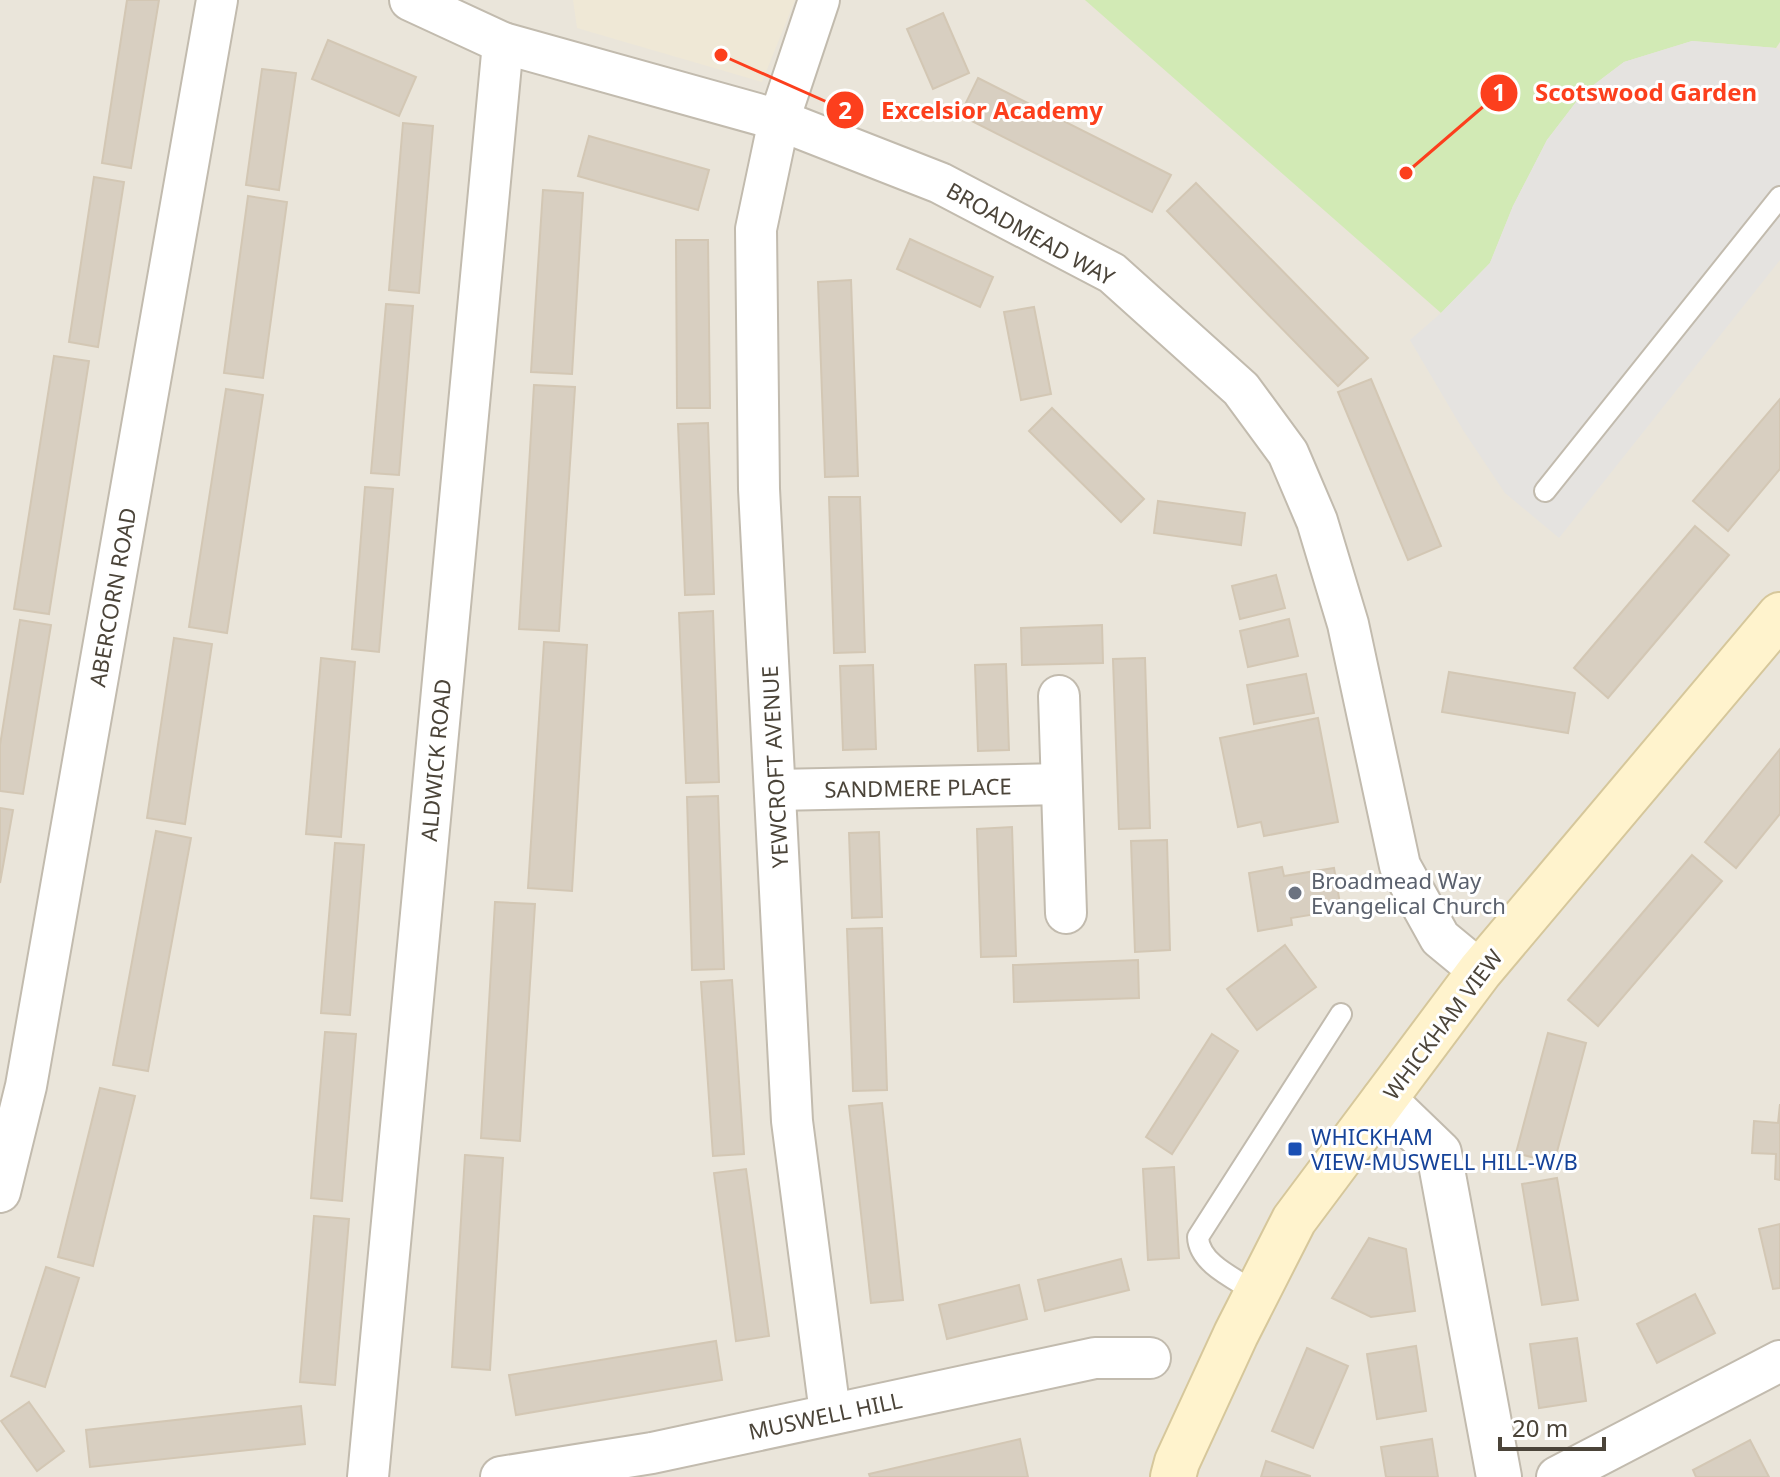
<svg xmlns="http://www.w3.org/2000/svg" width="1780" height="1477" viewBox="0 0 1780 1477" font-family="'Noto Sans',sans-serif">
<rect width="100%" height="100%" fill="#f6f3ec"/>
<rect fill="#eae5da" x="0" y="0" width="1780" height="1477"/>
<path fill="#efe8d6" d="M573,0H795L762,82L577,28Z"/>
<path fill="#d2eab5" d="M1085,0H1780V42L1776,48L1692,41L1624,62L1583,93L1547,140L1513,206L1490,263L1441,313Z"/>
<path fill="#e5e3e0" d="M1692,41L1776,48L1780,51V260L1559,538L1505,493L1463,430L1410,340L1441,313L1490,263L1513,206L1547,140L1583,93L1624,62Z"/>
<g fill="#d8cfc1" stroke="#d3c7b4" stroke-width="2">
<path d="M127,0H159L131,168L102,163Z"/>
<path d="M943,13L969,73L933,89L907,29Z"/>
<path d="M328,40L416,77L399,116L312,79Z"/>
<path d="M262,69L296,73L279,190L246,185Z"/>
<path d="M978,78L1171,175L1152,212L960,115Z"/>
<path d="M403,123L433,126L419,293L389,290Z"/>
<path d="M589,136L709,170L698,210L578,176Z"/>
<path d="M94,177L124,182L98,347L69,342Z"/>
<path d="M1196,183L1368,358L1338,386L1167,211Z"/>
<path d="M543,190L583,193L572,374L531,372Z"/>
<path d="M248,196L287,202L263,378L224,373Z"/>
<path d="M910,239L993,277L980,307L897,269Z"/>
<path d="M676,240H708L710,408H677Z"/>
<path d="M851,280L858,476L825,477L818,282Z"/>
<path d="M386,304L413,306L399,475L371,473Z"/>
<path d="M1034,307L1051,394L1021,400L1004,312Z"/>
<path d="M54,356L89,361L49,614L14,609Z"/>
<path d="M1371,379L1441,546L1408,560L1338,392Z"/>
<path d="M534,385L575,387L559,631L519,629Z"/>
<path d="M226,389L263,395L227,633L189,627Z"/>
<path d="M1780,399V469L1728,531L1693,501Z"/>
<path d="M1052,408L1144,499L1121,522L1029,431Z"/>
<path d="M708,423L714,594L685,595L678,424Z"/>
<path d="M365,487L393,489L379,652L352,649Z"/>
<path d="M829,497H860L865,652L834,653Z"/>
<path d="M1158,501L1245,513L1241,545L1154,533Z"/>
<path d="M1695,526L1729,555L1608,698L1574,668Z"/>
<path d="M1276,575L1285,608L1240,619L1232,586Z"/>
<path d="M713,611L719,782L686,783L679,613Z"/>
<path d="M1289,619L1298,656L1248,667L1240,631Z"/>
<path d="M20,620L51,625L23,794L0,791V745Z"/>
<path d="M1102,625L1103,663L1022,665L1021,628Z"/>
<path d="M174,638L212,644L185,824L147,818Z"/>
<path d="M544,642L587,645L572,891L528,888Z"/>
<path d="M321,658L355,662L341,837L306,834Z"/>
<path d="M1145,658L1150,828L1119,829L1113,659Z"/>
<path d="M1006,664L1009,750L978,751L975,665Z"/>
<path d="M873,665L876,749L843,750L840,666Z"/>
<path d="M1449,672L1575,693L1568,733L1442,712Z"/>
<path d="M1306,674L1314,713L1254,724L1247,685Z"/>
<path d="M1318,718L1338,822L1264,836L1261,822L1238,827L1220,738Z"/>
<path d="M1780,749V814L1736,868L1705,842Z"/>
<path d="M718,796L724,969L692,970L687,797Z"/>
<path d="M0,808L13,810L0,883Z"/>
<path d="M1012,827L1016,956L981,957L977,829Z"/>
<path d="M156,831L191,838L148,1071L113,1065Z"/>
<path d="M879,832L882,917L852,918L849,833Z"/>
<path d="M1167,840L1170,950L1135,952L1131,841Z"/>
<path d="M335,843L364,845L350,1015L321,1013Z"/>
<path d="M1692,855L1722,881L1598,1026L1568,1000Z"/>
<path d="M1282,867L1284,876L1334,868L1341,910L1291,918L1292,925L1258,931L1249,873Z"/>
<path d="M495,902L535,904L520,1141L481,1138Z"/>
<path d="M882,928L887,1090L853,1091L847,929Z"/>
<path d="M1285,945L1316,987L1257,1030L1227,989Z"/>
<path d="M1138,960L1139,998L1014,1002L1013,965Z"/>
<path d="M732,980L744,1154L713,1156L701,982Z"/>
<path d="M325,1032L356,1034L342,1201L311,1198Z"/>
<path d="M1548,1033L1586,1043L1554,1163L1516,1153Z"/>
<path d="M1212,1034L1238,1051L1172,1154L1146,1137Z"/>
<path d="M100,1088L135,1096L93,1266L58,1257Z"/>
<path d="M882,1103L903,1300L871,1303L849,1106Z"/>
<path d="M1780,1104V1180L1775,1179L1776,1154L1752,1153L1754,1121L1778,1123Z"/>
<path d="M465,1155L503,1158L490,1370L452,1367Z"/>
<path d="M1174,1167L1179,1258L1148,1260L1143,1169Z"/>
<path d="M746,1169L769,1336L736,1341L714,1173Z"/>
<path d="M1557,1178L1578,1300L1542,1305L1522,1184Z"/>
<path d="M314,1216L349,1219L335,1385L300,1382Z"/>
<path d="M1780,1224V1288L1773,1289L1759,1229Z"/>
<path d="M1369,1238L1406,1249L1415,1311L1371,1317L1332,1298Z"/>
<path d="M1121,1259L1129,1290L1045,1311L1038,1280Z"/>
<path d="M46,1267L79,1278L45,1387L11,1376Z"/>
<path d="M1019,1285L1027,1319L947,1339L939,1305Z"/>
<path d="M1695,1294L1715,1333L1657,1363L1637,1324Z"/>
<path d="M1577,1338L1586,1401L1539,1408L1530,1344Z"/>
<path d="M716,1341L722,1380L516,1415L509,1375Z"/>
<path d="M1416,1346L1426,1411L1377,1419L1367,1354Z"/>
<path d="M1307,1348L1348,1366L1313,1448L1272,1431Z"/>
<path d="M29,1402L64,1451L37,1471L1,1421Z"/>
<path d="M301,1406L305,1444L90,1467L86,1430Z"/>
<path d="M1020,1439L1028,1477H870L869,1474Z"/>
<path d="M1432,1439L1438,1477H1386L1381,1447Z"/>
<path d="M1750,1440L1769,1477H1696L1693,1470Z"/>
<path d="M1266,1461L1310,1476V1477H1261Z"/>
</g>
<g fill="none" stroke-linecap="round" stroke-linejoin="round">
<g stroke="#c2bbae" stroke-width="24">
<g id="service">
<path d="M1545,491L1780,197"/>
<path d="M1257,1293C1236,1279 1199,1264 1198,1237L1341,1014"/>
</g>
</g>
<g stroke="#c2bbae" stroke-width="44">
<g id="minor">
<path d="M410,0L503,43L779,120L940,183L1112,273L1241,389L1288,453L1317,521L1348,624L1400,866L1440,938L1480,971"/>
<path d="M819,0L779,120L756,229L759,489L792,1121L830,1413"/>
<path d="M1059,696L1066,913"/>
<path d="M775,790L1061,784"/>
<path d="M0,1192L26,1086L217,0"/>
<path d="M368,1477L503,43"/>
<path d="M501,1477L652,1453L1095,1358H1150"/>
<path d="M1557,1477L1780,1361"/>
</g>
</g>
<g stroke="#c2bbae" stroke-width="48">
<path id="tertiary" d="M1384,1100L1439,1153L1499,1477"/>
</g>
<g stroke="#d6c79b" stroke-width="48">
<path id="secondary" d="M1173,1477L1177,1462L1236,1334L1294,1220L1480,971L1780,615"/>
</g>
<use href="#service" stroke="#fff" stroke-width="20"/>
<use href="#minor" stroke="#fff" stroke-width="40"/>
<use href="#tertiary" stroke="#fff" stroke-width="44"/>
<use href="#secondary" stroke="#fff3cd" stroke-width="44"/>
</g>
<circle fill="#6b7280" stroke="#fff" stroke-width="3" cx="1295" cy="893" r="8"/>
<rect fill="#1a4fb4" stroke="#fff" stroke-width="3" x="1287" y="1141" width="16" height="16" rx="4"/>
<g text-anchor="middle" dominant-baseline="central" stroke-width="6" stroke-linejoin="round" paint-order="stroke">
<g font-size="22" fill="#4b4439" stroke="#fff">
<text transform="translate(1031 233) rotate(29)">BROADMEAD WAY</text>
<text transform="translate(112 597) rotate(-80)">ABERCORN ROAD</text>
<text transform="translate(435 760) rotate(-85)">ALDWICK ROAD</text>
<text transform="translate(774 767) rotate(-93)">YEWCROFT AVENUE</text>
<text transform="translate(918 787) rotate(-1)">SANDMERE PLACE</text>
<text transform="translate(1442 1024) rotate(-53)">WHICKHAM VIEW</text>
<text transform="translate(825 1415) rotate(-12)">MUSWELL HILL</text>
</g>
<g font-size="22" fill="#5b616d" stroke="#fff" text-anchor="start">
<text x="1311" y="880">Broadmead Way<tspan x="1311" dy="25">Evangelical Church</tspan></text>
</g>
<g font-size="22" fill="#164399" stroke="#fff" text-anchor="start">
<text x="1311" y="1136">WHICKHAM<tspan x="1311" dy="25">VIEW-MUSWELL HILL-W/B</tspan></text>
</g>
</g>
<path fill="none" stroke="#fc3f1d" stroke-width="3" d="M1406 173L1499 93M721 55L845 110"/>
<g fill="#fc3f1d" stroke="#fff" stroke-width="3">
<circle cx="1406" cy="173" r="8"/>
<circle cx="721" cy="55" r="8"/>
<circle cx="1499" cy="93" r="20"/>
<circle cx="845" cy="110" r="20"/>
</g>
<g font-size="24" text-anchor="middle" font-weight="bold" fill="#fff">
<text x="1499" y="101">1</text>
<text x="845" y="119">2</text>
</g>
<g font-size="24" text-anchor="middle" font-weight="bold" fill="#fc3f1d" stroke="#fff" stroke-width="6" stroke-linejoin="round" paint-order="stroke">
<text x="1646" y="101">Scotswood Garden</text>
<text x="992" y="119">Excelsior Academy</text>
</g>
<path d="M1500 1437v12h104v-12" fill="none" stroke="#4b4439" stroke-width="4"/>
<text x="1512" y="1437" font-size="24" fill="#4b4439" stroke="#ffffff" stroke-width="6" paint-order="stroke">20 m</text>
</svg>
